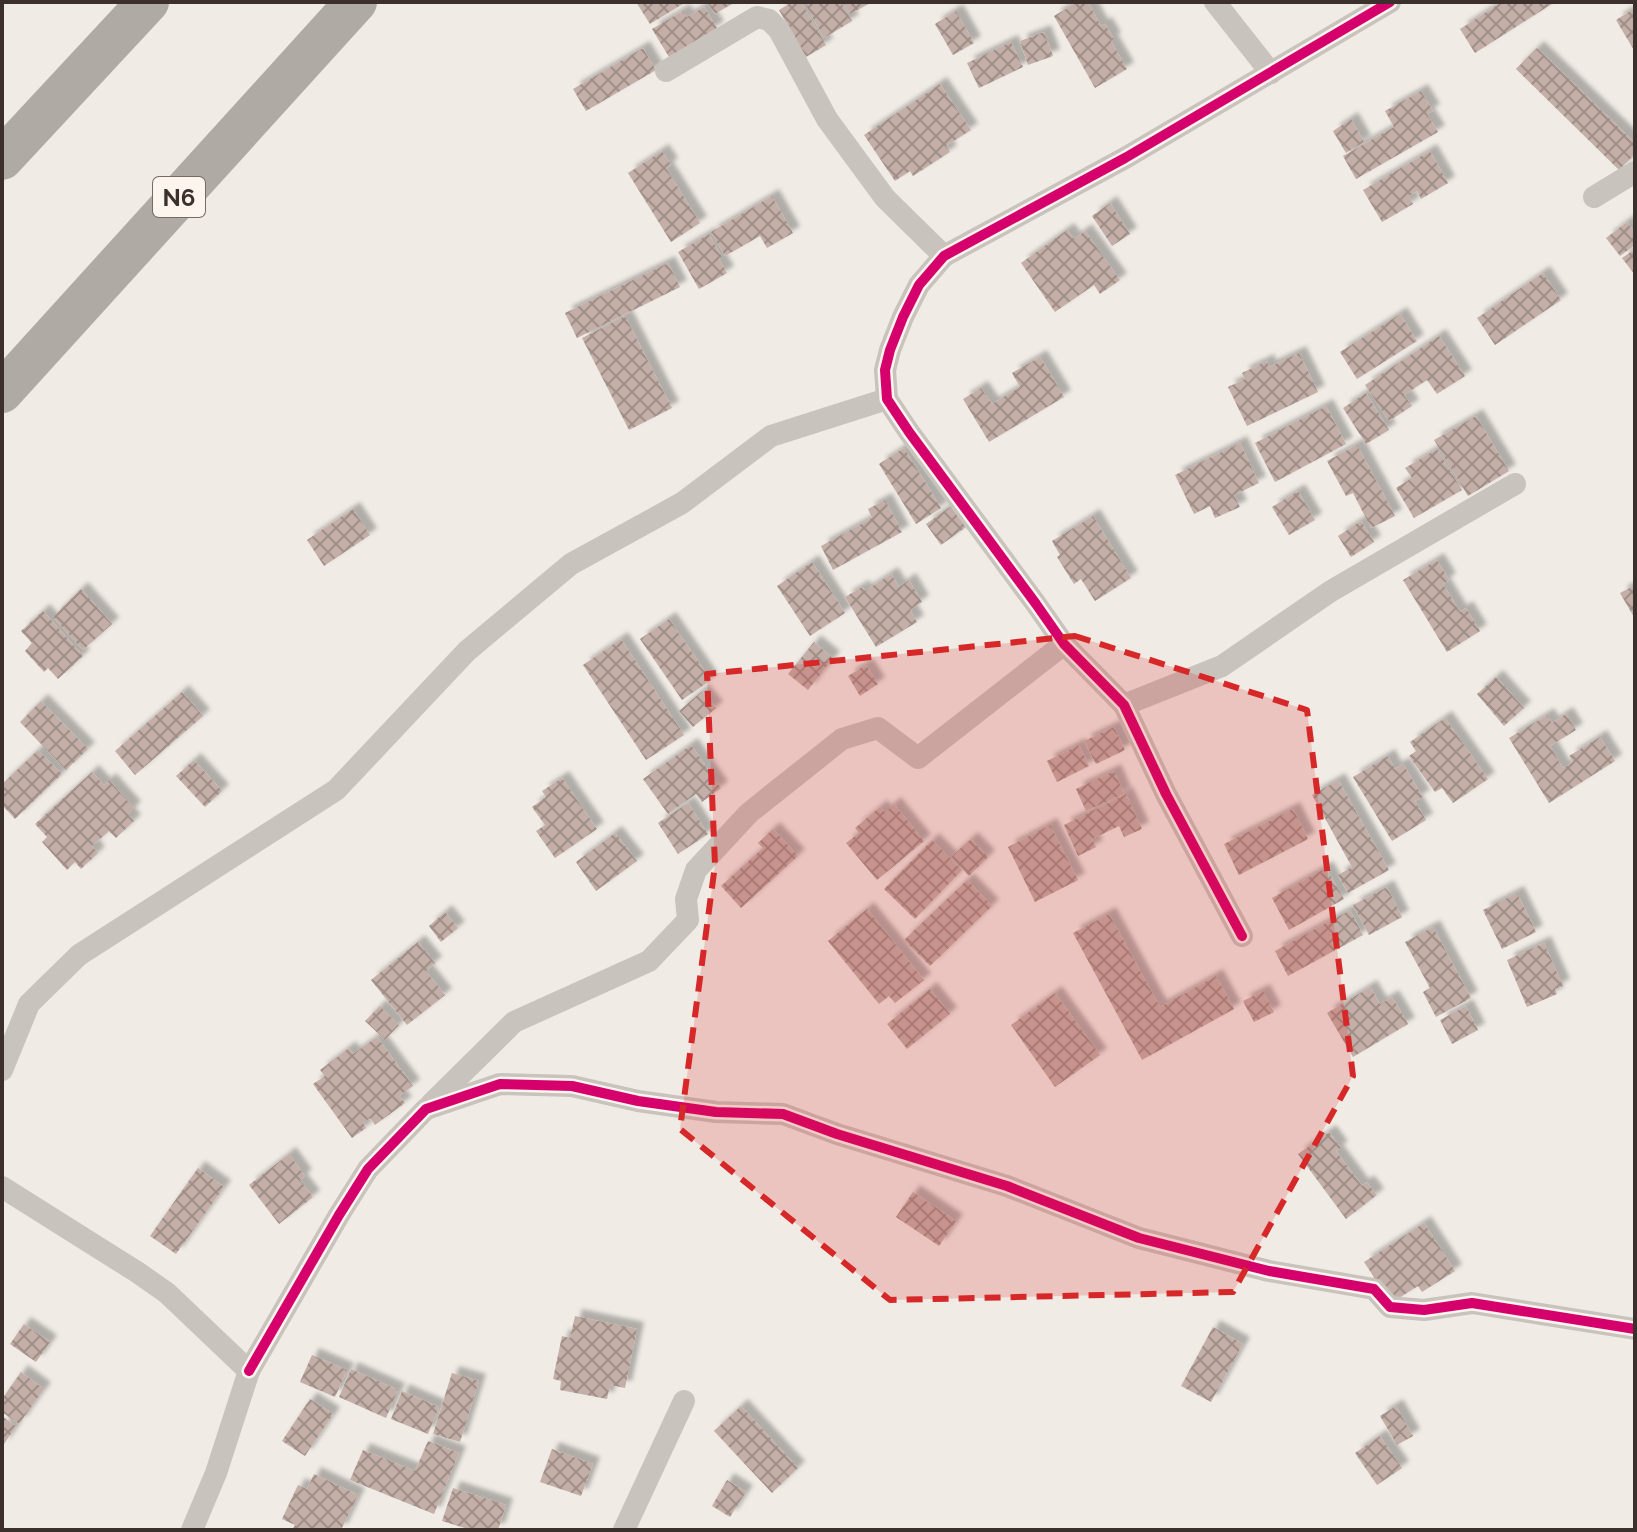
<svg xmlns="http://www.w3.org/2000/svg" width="1637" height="1532" viewBox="0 0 1637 1532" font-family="Raleway,sans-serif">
<defs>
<pattern id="building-cross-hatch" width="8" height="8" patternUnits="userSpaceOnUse" patternTransform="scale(2)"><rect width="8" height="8" fill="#c3afa7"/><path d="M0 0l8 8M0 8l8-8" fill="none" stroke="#a08f88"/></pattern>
<filter id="shadow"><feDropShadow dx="7" dy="-7" stdDeviation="2" flood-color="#0004"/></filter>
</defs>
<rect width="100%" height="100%" fill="#f0ebe5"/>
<g fill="url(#building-cross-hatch)" filter="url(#shadow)">
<path d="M636,2H686L650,24Z"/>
<path d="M707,2H735L715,14Z"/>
<path d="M792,2H801L826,45L806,57L779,10Z"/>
<path d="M804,2H841L852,21L824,38Z"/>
<path d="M843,2H872L850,14Z"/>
<path d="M1077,2H1088L1101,26L1105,24L1114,39L1111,41L1127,69L1095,88L1054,16Z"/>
<path d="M1502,2H1555L1475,53L1460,29Z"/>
<path d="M704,7L717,28L669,57L652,29L683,11L687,17Z"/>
<path d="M1635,8V52L1616,20Z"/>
<path d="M956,11L974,43L953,55L935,24Z"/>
<path d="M1044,32L1053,56L1028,65L1020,41Z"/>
<path d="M1011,42L1023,67L979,88L967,63Z"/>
<path d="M643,48L656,70L586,111L573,89Z"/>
<path d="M1537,48L1635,143V154L1619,170L1516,69Z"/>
<path d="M940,84L971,130L946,146L950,152L913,176L910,171L895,181L864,135Z"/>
<path d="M1421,91L1433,111L1427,114L1438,132L1356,179L1343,156L1394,127L1385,111Z"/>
<path d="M1351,119L1364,142L1346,153L1333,131Z"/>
<path d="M662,151L671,165L666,168L700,223L671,242L628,173Z"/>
<path d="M1430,151L1448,183L1421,199L1417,191L1409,196L1413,204L1382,222L1363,190Z"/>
<path d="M772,196L793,233L767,248L760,236L725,256L711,232Z"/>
<path d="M1110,203L1130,234L1112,246L1092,216Z"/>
<path d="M1627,222L1635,233V245L1620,256L1606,238Z"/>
<path d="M1067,230L1074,239L1085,231L1120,280L1100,294L1094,285L1055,312L1021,263Z"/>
<path d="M709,234L722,257L719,259L727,273L699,289L678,252Z"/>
<path d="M1635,249V275L1622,258Z"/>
<path d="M668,263L680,287L577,338L565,313Z"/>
<path d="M1543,273L1561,300L1495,345L1477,318Z"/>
<path d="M1400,314L1417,341L1357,379L1340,352Z"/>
<path d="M625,316L672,408L629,430L582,338Z"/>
<path d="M1439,336L1465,376L1437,394L1427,380L1404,395L1412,406L1389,421L1365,385Z"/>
<path d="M1299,353L1318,392L1247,426L1228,387L1245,379L1242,373L1267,361L1269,367Z"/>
<path d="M1040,357L1064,397L989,442L963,399L981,388L992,404L1020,387L1012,373Z"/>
<path d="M1366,393L1389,430L1366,444L1343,408Z"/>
<path d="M1326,406L1346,444L1275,482L1255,443Z"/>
<path d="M1476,416L1509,471L1468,496L1434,440Z"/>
<path d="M1240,443L1259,483L1234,495L1240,507L1215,518L1210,506L1194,514L1175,475Z"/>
<path d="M1357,445L1395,516L1371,528L1353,493L1346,496L1327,461Z"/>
<path d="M904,448L941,508L916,524L879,464Z"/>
<path d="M1437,449L1462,490L1414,518L1396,488L1412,478L1405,468Z"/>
<path d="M1298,491L1315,520L1289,535L1272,507Z"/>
<path d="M885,500L902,532L833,570L821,546L872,518L868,509Z"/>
<path d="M951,506L966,527L941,545L926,524Z"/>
<path d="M353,509L370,535L324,566L307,540Z"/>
<path d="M1093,516L1131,578L1095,601L1081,579L1074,584L1057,557L1060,555L1052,541Z"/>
<path d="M1361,521L1374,542L1351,557L1338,536Z"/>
<path d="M1437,560L1449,580L1443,584L1460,612L1466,608L1480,631L1447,652L1403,580Z"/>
<path d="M812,562L845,613L810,636L777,586Z"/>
<path d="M891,574L899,587L909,580L922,602L910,610L917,622L876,647L845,597L862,587L865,591Z"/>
<path d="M1635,585V619L1620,593Z"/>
<path d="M81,589L112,624L83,650L53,617Z"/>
<path d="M43,611L83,656L58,679L48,668L44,672L25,651L32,643L21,631Z"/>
<path d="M669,619L711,680L682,700L640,639Z"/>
<path d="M621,639L684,735L646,760L583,665Z"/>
<path d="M814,642L833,658L808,690L788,674Z"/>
<path d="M866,665L878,684L860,696L848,676Z"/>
<path d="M1496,677L1524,708L1504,726L1477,694Z"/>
<path d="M702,691L716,708L693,727L679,711Z"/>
<path d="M182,692L203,716L135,775L115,751Z"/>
<path d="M41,701L88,749L66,770L20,722Z"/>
<path d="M1566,714L1576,730L1550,746L1563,768L1573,762L1569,756L1600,737L1615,761L1549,803L1509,738L1547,715L1552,723Z"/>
<path d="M1445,718L1488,779L1453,803L1442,788L1435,792L1409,756L1416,751L1410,742Z"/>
<path d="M1114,727L1125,750L1096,764L1084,741Z"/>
<path d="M691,745L721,788L702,802L696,794L668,814L643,779Z"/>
<path d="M1079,745L1089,766L1057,782L1047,761Z"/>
<path d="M38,750L62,774L15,819L2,805V784Z"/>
<path d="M1388,756L1395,769L1403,764L1423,797L1415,801L1426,820L1392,841L1353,777Z"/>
<path d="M194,760L222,791L205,807L176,776Z"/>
<path d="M1114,771L1124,794L1086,811L1076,789Z"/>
<path d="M92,772L104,785L109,780L134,808L128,814L134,821L116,838L109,831L92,846L98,853L81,869L75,862L67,870L42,842L47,837L35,824Z"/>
<path d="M562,778L597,829L555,858L536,831L545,825L532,807L546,797L542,791Z"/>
<path d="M1338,780L1389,870L1348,893L1338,875L1352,867L1312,795Z"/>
<path d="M1126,794L1142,829L1124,837L1119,826L1092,839L1096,847L1078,856L1064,825Z"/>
<path d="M688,803L708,834L678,854L658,823Z"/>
<path d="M894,804L924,841L877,880L846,843L859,833L855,828L880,807L885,812Z"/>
<path d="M1293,809L1308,839L1239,875L1224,844Z"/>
<path d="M1050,825L1078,880L1035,902L1008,847Z"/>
<path d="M773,829L798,856L741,908L721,886L763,848L758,843Z"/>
<path d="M615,833L637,861L596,891L576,862Z"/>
<path d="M971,839L988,857L969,876L951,857Z"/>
<path d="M932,840L962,870L915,919L884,889Z"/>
<path d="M1326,868L1344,899L1289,930L1272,898Z"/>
<path d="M967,880L992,906L930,966L904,940Z"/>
<path d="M1387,887L1402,917L1369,935L1353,905Z"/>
<path d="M1517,893L1536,932L1502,949L1483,910Z"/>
<path d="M867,909L924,980L895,1003L889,996L879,1004L828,941Z"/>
<path d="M1350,910L1363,935L1288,976L1275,951Z"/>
<path d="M445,912L458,928L441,942L429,926Z"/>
<path d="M1109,914L1160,1007L1216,976L1234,1009L1142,1060L1073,933Z"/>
<path d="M1433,927L1471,998L1436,1017L1423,992L1430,988L1405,942Z"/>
<path d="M418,942L435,963L426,971L445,995L407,1025L371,980Z"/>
<path d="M1544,943L1563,986L1555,989L1557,994L1527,1007L1507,960Z"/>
<path d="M1370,987L1380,1004L1392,997L1408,1024L1353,1057L1327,1013Z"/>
<path d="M930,989L950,1014L907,1049L887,1024Z"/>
<path d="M1263,991L1274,1012L1254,1022L1243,1001Z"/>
<path d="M1055,993L1100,1055L1055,1087L1011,1025Z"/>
<path d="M380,1006L399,1025L385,1040L365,1021Z"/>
<path d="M1466,1006L1478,1030L1452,1044L1440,1020Z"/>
<path d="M377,1037L413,1086L399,1096L405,1103L375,1125L370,1118L363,1123L366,1128L352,1138L313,1084L325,1076L320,1070L349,1048L353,1054Z"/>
<path d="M1329,1132L1341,1148L1336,1151L1362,1186L1367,1182L1377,1195L1346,1219L1298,1154Z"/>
<path d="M289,1154L305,1176L300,1180L313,1197L279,1224L249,1185Z"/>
<path d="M198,1168L224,1187L176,1254L150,1236Z"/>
<path d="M913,1192L956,1221L939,1246L896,1217Z"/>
<path d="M1424,1223L1455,1271L1422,1292L1418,1286L1391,1303L1364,1262Z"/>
<path d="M575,1316L637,1329L625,1388L610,1385L607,1399L560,1390L561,1381L553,1379L562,1336L570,1338Z"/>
<path d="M24,1324L50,1342L36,1362L10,1344Z"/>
<path d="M1213,1327L1243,1344L1211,1402L1181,1386Z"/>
<path d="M312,1355L347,1370L335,1397L300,1382Z"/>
<path d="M351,1369L398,1390L386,1418L339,1397Z"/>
<path d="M21,1372L44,1389L19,1424L2,1412V1399Z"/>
<path d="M452,1373L479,1381L460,1442L433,1434Z"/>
<path d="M402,1391L439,1407L428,1434L391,1419Z"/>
<path d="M310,1399L333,1414L305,1456L282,1441Z"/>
<path d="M741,1406L798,1468L772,1493L714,1431Z"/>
<path d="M1396,1406L1413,1436L1397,1445L1380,1416Z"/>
<path d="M2,1416L16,1426L2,1447Z"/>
<path d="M1380,1436L1402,1468L1377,1485L1355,1453Z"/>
<path d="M428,1441L459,1453L434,1514L350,1480L363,1450L415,1471Z"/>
<path d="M552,1449L593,1464L581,1496L540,1482Z"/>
<path d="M314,1474L358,1495L341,1530H292L295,1525L282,1519L298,1485L307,1489Z"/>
<path d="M727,1480L746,1492L730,1517L712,1506Z"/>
<path d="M453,1488L506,1505L498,1530H471L442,1521Z"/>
</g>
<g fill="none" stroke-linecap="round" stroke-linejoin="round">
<g stroke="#c9c3be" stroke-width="22">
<path d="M1215,2L1271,73"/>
<path d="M666,71L757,17L769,20L779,30L827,119L885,198L944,256"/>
<path d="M1594,197L1635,172"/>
<path d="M1124,705L1222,666L1331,591L1515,484"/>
<path d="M1242,936L1166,794L1124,705L1064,644L1036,604L909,432L887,399L885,370L890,350L903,317L919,285L944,256L1125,158L1390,2"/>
<path d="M2,1070L29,1004L79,955L336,790L467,651L571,564L682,503L771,436L887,399"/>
<path d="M431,1104L514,1022L649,961L688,920L686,899L696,870L749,813L842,739L878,728L918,758L1064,644"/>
<path d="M2,1187L137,1272L167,1293L249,1371L216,1473L192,1530"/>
<path d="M249,1371L339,1215L368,1169L426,1109L500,1084L572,1086L638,1101L716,1112L783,1114L837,1134L1007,1186L1139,1238L1269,1271L1374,1289L1390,1307L1424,1310L1472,1303L1635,1329"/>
<path d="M624,1530L684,1401"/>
</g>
<g stroke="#afaaa4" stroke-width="42">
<path d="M2,159L148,2"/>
<path d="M2,392L356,2"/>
</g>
<g stroke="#fbf5ee" stroke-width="15">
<g id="cycleway">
<path d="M1242,936L1166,794L1124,705L1064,644L1036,604L909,432L887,399L885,370L890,350L903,317L919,285L944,256L1125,158L1390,2"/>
<path d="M249,1371L339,1215L368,1169L426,1109L500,1084L572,1086L638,1101L716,1112L783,1114L837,1134L1007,1186L1139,1238L1269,1271L1374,1289L1390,1307L1424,1310L1472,1303L1635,1329"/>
</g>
</g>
<use href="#cycleway" stroke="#d6006c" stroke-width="10"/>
</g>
<path fill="#d62828" fill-opacity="0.2" stroke="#d62828" stroke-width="6" stroke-dasharray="16 10" stroke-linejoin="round" d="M1075,636L1307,710L1353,1076L1233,1292L890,1300L680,1129L715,865L707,674Z"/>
<g text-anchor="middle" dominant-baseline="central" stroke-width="6" stroke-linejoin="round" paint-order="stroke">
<rect fill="#fbf5ee" stroke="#756b66" stroke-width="2" x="153" y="177" width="52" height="40" rx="6"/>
<g font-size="24" font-weight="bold" fill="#3b302b">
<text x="179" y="197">N6</text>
</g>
</g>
<rect width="1637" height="1532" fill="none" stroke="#3b302b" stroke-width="8"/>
</svg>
